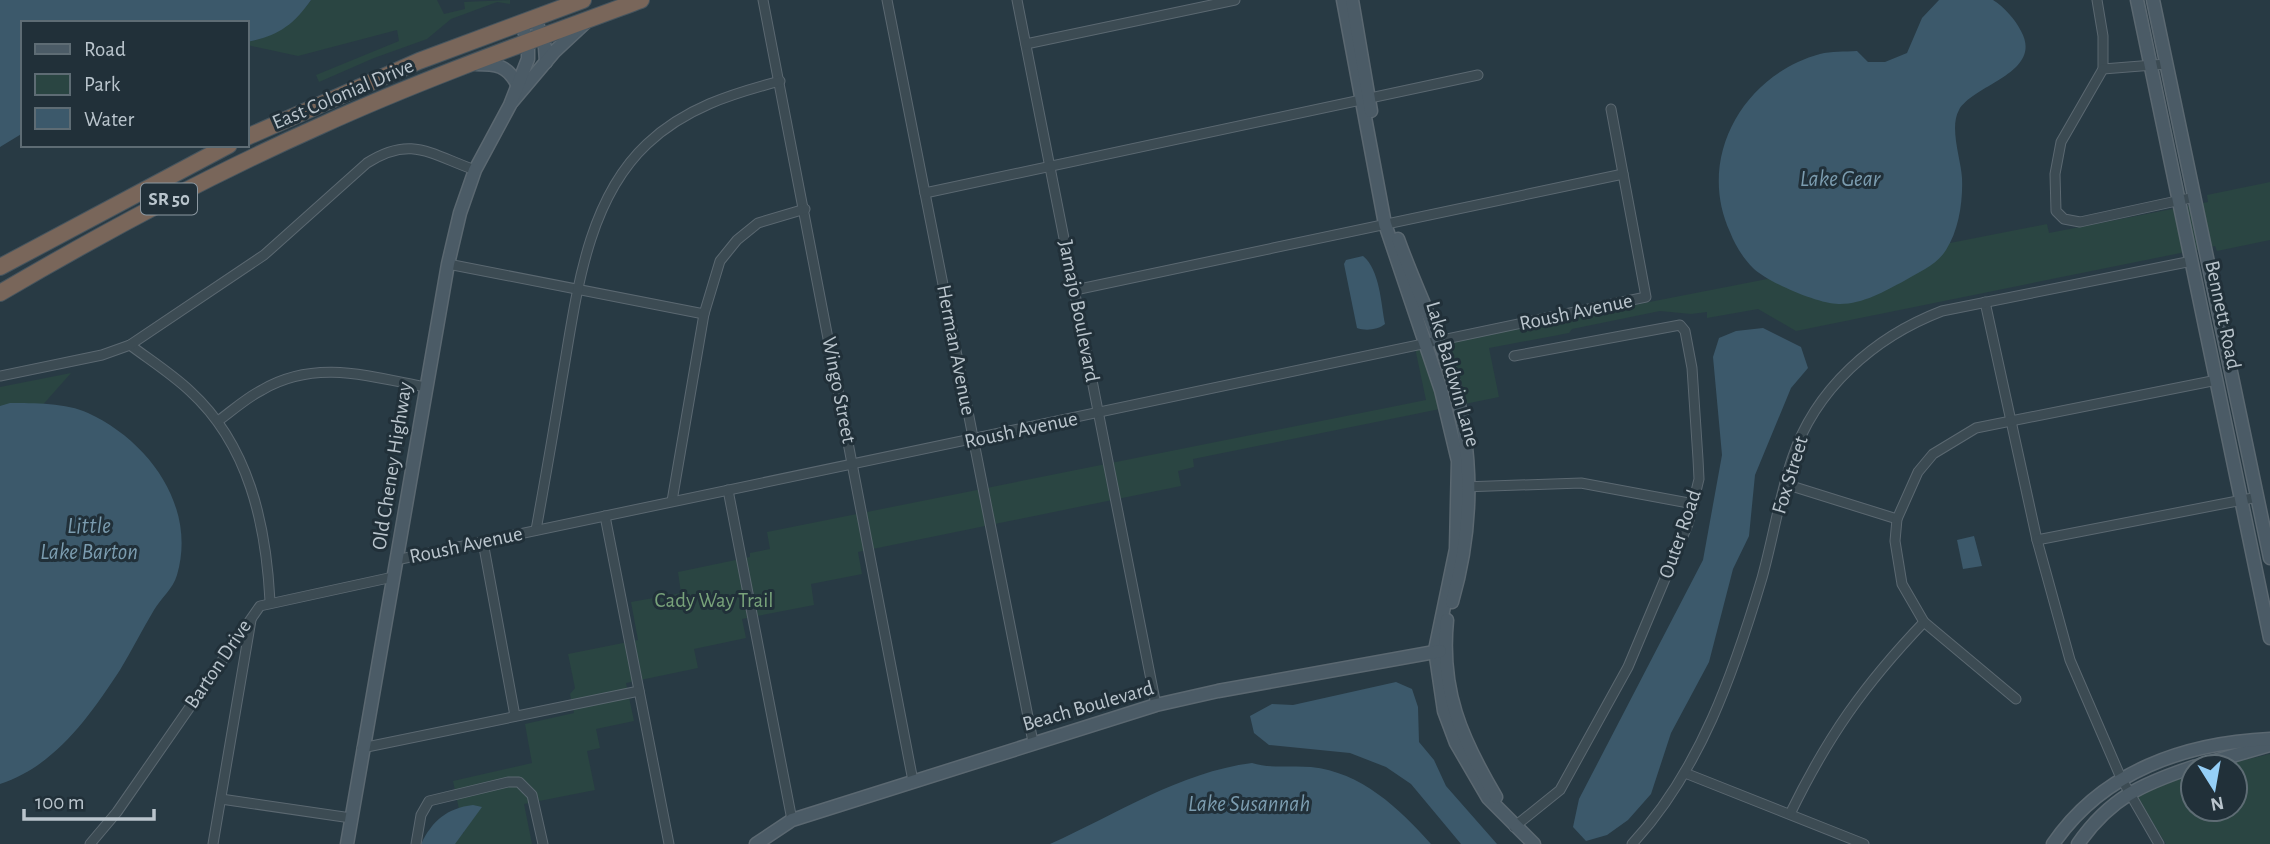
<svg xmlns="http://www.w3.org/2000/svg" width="2270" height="844" viewBox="0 0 2270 844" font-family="'Alegreya Sans',sans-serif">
<rect width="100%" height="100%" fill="#283a44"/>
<g fill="#2a4542">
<path d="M311,0H437L444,14L465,9L464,2L510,0V4L497,2L451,19L427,39L374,58L319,82L316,75L399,41L397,30L298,56L247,45V42C273,37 295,23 311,0Z"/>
<path d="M2270,182V240L2217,251L2215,246L1796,331L1758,309L1707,318V312L1691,314L1660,311L1572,329L1569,333L1489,348L1499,397L1193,459L1194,467L1178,471L1181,486L858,552L862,574L811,584L814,605L742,619L746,638L694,649L698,668L626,683L634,721L596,729L600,748L587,751L595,790L524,804L532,844H429L464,833L453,781L532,763L525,724L574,713L570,694L575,688L568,654L638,640L631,602L681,593L678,572L750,557V553L770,549L767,532L1426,400L1415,348L2047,224L2049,233L2208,202L2207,195Z"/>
<path d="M71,373L0,453V387Z"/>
<path d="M2270,754V844H2166L2137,798L2140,791L2193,772V809H2235V767H2214Z"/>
</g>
<g fill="#3c596b">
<path d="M0,0H311C293,26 277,36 247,42V23H23V133L0,147Z"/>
<path d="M1939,0H1993C2004,7 2015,19 2021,31C2044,73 1974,84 1959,110C1949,128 1961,159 1962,178C1963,201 1959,230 1946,250C1937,265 1919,272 1904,281C1885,291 1863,304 1840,304C1820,305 1767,282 1753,268C1743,258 1735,245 1730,232C1696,158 1743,75 1820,54C1831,51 1845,52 1857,51L1868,62H1885L1907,53L1922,18Z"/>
<path d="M1363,256C1380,270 1381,304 1385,324C1378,330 1365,331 1357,328L1344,264L1346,260Z"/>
<path d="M1763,328L1801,347L1808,368L1791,388L1755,475L1749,536L1733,569L1709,662L1671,733L1651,794L1628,820L1607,835L1586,841L1573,827L1579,799L1703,560L1722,455L1713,357L1719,338L1736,331Z"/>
<path d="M10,403C33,403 67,403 88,413C149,441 197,507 177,575C173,589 161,598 154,610C142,630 132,650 120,670C89,717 55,766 0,784V406Z"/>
<path d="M1974,536L1982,566L1963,569L1957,540Z"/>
<path d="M1396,682L1412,689L1418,707L1419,742L1434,760L1446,786L1497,844H1461L1411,784L1386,767L1350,753L1269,745L1254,733L1250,716L1272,704L1293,705Z"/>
<path d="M1252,763C1270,769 1292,765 1311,767C1361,772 1399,808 1431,844H1050C1115,815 1180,772 1252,763Z"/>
<path d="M473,805L482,807L455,844H421C432,821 447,808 473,805Z"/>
</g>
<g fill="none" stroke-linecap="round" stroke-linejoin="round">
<g stroke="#5b6871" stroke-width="11">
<g id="street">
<path d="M763,0L913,781"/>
<path d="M887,0L1033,742"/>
<path d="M1017,0L1156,705"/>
<path d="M2097,0L2103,36V69L2061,142L2055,174L2056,211L2064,219L2080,222L2195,197"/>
<path d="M1026,44L1235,0"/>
<path d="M2103,69L2166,64"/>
<path d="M925,193L1478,75"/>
<path d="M448,264L704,314"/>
<path d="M1075,290L1623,174"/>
<path d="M1985,302L2037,540L2070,660L2121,778L2159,844"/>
<path d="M130,345C150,360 172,374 190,391C249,445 266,524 270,601"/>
<path d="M1514,356L1680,325L1685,331L1692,368L1698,459L1699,479L1688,524L1628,667L1560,790L1514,827"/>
<path d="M0,376L102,355L130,345L264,255L367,163C411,135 430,154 475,170"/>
<path d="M218,421C232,411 246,398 262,390C315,359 368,376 425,387"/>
<path d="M1785,484L1897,519"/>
<path d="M1463,487L1581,483L1694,504"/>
<path d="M728,490L792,820"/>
<path d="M672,501L704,314L720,261L737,240L758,223L805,209"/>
<path d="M605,516L669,844"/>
<path d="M536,530C545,480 554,429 562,379C576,300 585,202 647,144C685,108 731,94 780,81"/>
<path d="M2037,540L2258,497"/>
<path d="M483,542L515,716"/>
<path d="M396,560L1646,297L1611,109"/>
<path d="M2016,699L1924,622L1902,584L1895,541L1897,519L1918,472L1933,454L1976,428L2217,380"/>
<path d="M362,748L639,691"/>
<path d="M1685,773L1864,844"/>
<path d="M221,799L351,818"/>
<path d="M1790,814C1828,736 1864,685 1924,622"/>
<path d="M90,844L117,812L260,606L393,577"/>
<path d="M213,844L251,620"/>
<path d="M416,844L421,815L429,801L508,782H519L532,795L543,844"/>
<path d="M1632,844C1700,771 1734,672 1762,578C1773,539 1779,498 1792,459C1815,389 1874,337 1942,311L2192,261"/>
</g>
</g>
<g stroke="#5b6871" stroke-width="15">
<g id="secondary">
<path d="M1343,0L1385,224L1441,390L1458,461L1456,549L1435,650L1444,711L1456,743L1488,798L1534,844"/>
<path d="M1352,0L1371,111"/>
<path d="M2137,0L2270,638"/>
<path d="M2153,0L2270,558"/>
<path d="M535,18L545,47L546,62"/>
<path d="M476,64C496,64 507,65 517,84"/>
<path d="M512,102L555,51L585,23"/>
<path d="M1398,239C1414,284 1436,328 1451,374C1474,450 1474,526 1452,602"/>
<path d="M1447,620C1440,690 1461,738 1496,797"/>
<path d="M2194,767L2270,745"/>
<path d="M347,844L448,264L460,213L475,170L510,105L528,59V42L521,23"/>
<path d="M756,844L792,820L1156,705L1218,691L1440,651"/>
<path d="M2053,844C2103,771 2185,743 2270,739"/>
<path d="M2078,844C2110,798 2142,784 2193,767"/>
</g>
</g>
<g stroke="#47555e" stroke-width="18">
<g id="highway">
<path d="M247,137L419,61L583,0"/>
<path d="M0,267L229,145"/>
<path d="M0,293C104,232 210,175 320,126C425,78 533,40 641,0"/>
</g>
</g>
<use href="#street" stroke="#3c4b53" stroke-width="9"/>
<use href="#secondary" stroke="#4b5b66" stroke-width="12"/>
<use href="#highway" stroke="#79665a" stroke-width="16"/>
</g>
<g text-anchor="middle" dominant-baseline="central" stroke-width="6" stroke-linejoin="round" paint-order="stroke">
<rect fill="#213039" stroke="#8c98a1" stroke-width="2" x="141" y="183.5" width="56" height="31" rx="5"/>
<g font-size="19" font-weight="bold" fill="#bac5cd">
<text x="169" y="199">SR 50</text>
</g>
<g font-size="21" fill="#bac5cd" stroke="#213039">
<text transform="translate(343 94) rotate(-23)">East Colonial Drive</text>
<text transform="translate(1079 311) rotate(79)">Jamajo Boulevard</text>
<text transform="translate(1576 312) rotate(-12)">Roush Avenue</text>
<text transform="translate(2223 315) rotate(78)">Bennett Road</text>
<text transform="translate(956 350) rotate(79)">Herman Avenue</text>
<text transform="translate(1453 374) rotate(74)">Lake Baldwin Lane</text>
<text transform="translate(839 390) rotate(79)">Wingo Street</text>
<text transform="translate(1021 430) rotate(-12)">Roush Avenue</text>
<text transform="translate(392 466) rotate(-81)">Old Cheney Highway</text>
<text transform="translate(1790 475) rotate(-73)">Fox Street</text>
<text transform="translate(1680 534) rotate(-71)">Outer Road</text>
<text transform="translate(466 545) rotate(-12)">Roush Avenue</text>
<text transform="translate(218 664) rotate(-56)">Barton Drive</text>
<text transform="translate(1088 706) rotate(-16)">Beach Boulevard</text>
</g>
<g font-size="21" fill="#78a27a" stroke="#213039">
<text x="714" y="600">Cady Way Trail</text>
</g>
<g font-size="23" font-style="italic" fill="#7b9caf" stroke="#213039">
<text x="1840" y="179">Lake Gear</text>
<text x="89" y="526">Little<tspan x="89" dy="26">Lake Barton</tspan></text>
<text x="1249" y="804">Lake Susannah</text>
</g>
</g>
<rect x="21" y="21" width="228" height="126" fill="#213039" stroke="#5e6c74" stroke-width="2"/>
<rect x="35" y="44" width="35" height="10" fill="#4b5b66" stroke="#5e6c74" stroke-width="2"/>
<text x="84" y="56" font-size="21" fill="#bac5cd">Road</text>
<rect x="35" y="74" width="35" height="21" fill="#2a4542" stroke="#5e6c74" stroke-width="2"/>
<text x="84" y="91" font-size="21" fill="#bac5cd">Park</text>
<rect x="35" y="108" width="35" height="21" fill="#3c596b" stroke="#5e6c74" stroke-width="2"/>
<text x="84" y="126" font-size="21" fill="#bac5cd">Water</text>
<g transform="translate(2214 788) rotate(169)"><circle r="33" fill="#213039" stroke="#5e6c74" stroke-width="2"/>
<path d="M0-5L12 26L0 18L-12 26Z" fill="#95cff7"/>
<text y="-10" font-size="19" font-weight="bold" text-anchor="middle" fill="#bac5cd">N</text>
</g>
<path d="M24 809v10h130v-10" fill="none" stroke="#bac5cd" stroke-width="3.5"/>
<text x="35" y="809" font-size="21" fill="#bac5cd" stroke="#213039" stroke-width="5" paint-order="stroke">100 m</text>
</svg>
